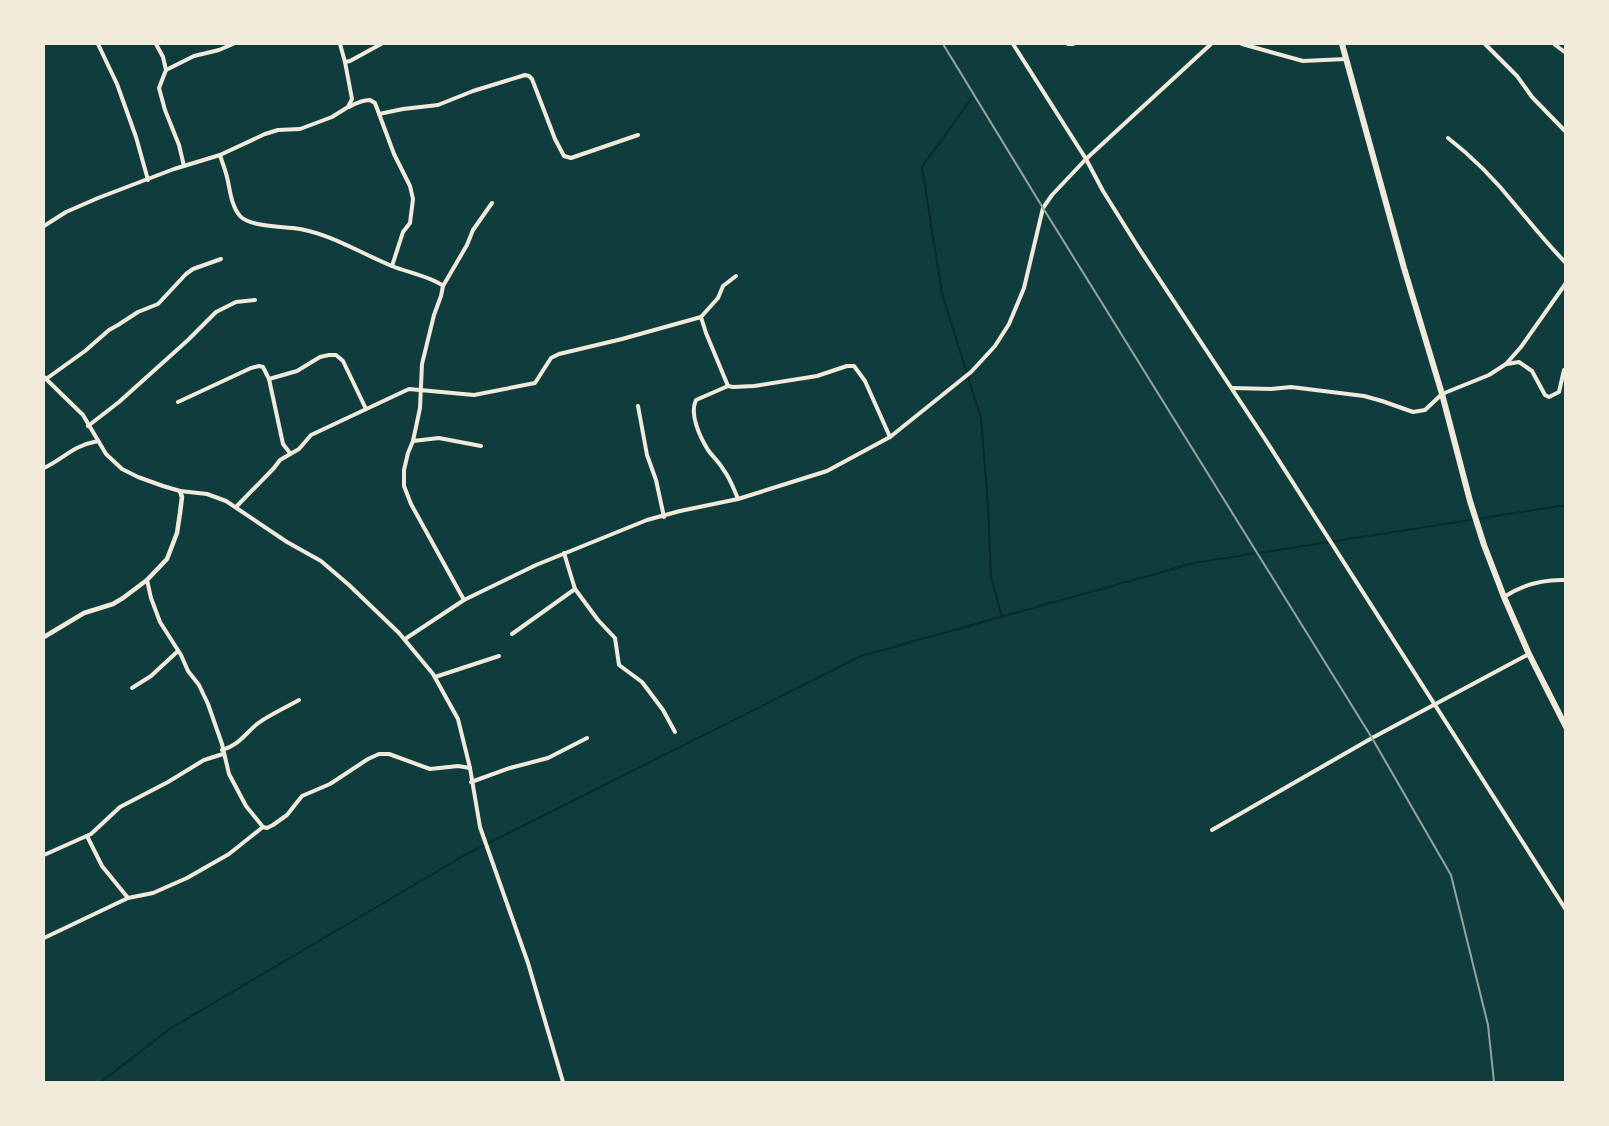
<svg xmlns="http://www.w3.org/2000/svg" width="1609" height="1126" viewBox="0 0 1609 1126" font-family="'PT Sans',sans-serif">
<rect width="100%" height="100%" fill="#0f3d3e"/>
<g fill="none" stroke-linecap="round" stroke-linejoin="round">
<g stroke="#0a2a2b" stroke-width="2">
<path d="M971,99L922,167L942,294L981,418L988,505L991,577L1002,617"/>
<path d="M101,1082L171,1028L465,855L861,656L1194,563L1566,505"/>
</g>
<g stroke="#f1e9da" stroke-width="4">
<path d="M98,44L117,84L136,137L148,180"/>
<path d="M156,44L163,57L166,70L159,88L165,110L179,145L184,166"/>
<path d="M340,44L345,62"/>
<path d="M1013,44L1086,159L1103,191L1138,247L1265,439L1566,910"/>
<path d="M1068,44H1073"/>
<path d="M1242,44L1303,61L1346,59"/>
<path d="M1485,44L1517,76L1532,97L1566,132"/>
<path d="M1554,44L1566,53"/>
<path d="M166,70L194,56L219,50L233,44"/>
<path d="M349,107C356,103 362,100 370,100L375,103L394,154L410,186L413,199L410,223L403,232L392,266"/>
<path d="M379,114L403,109L438,105L473,91L525,75L529,76L532,79L555,139L564,156L571,158L638,135"/>
<path d="M1448,138C1474,158 1497,182 1517,207C1533,226 1548,245 1566,263"/>
<path d="M220,155C222,162 225,169 227,177C230,189 231,206 240,216C249,226 280,227 293,228C328,232 360,253 392,266C406,272 432,277 443,286"/>
<path d="M44,226L66,212L98,198L174,169L220,155L265,134L278,130L300,129L332,117L348,107L352,99L345,62L350,61L381,44"/>
<path d="M736,276L723,286L718,298L701,317L706,333L728,386L733,387L754,386L817,376L847,366H854L865,381L890,437"/>
<path d="M1507,364L1519,362L1532,371L1545,395L1549,397L1559,392L1564,370"/>
<path d="M44,377L83,415L106,454L122,469L138,477L163,486L180,491L207,494L226,501L287,542L321,561L349,585L399,633L433,674L458,719L470,768L480,827L528,963L563,1082"/>
<path d="M46,379L85,351L109,330L118,325L138,312L158,304L186,274L193,269L221,259"/>
<path d="M269,379L297,371L320,357L329,355H336L343,361L366,409"/>
<path d="M728,386L696,400C689,414 700,437 708,450C713,457 719,462 723,469C730,478 734,489 738,499"/>
<path d="M1232,388L1271,389L1291,387L1364,396L1382,401L1413,412L1425,410L1442,394L1489,375L1506,364L1521,347L1566,283"/>
<path d="M178,402L251,368L259,366L263,367L269,379L283,444L290,453"/>
<path d="M638,406L647,455L656,480L664,517"/>
<path d="M88,426L119,402L188,340L216,312L236,302L255,300"/>
<path d="M413,441L439,438L481,446"/>
<path d="M44,468C65,458 72,446 98,441"/>
<path d="M236,507L274,468L280,460L299,449L311,435L409,389L474,395L535,383L551,358L559,354L622,339L701,317"/>
<path d="M564,553L575,589L598,620L615,638L619,665L642,682L663,710L675,732"/>
<path d="M147,580L151,598L160,622L181,655L188,671L199,685L208,704L222,744L229,774L246,806L263,827L267,828L273,825L287,815L302,796L330,784L368,759L379,754H389L430,769L458,766L470,768"/>
<path d="M1504,597C1522,585 1544,579 1566,580"/>
<path d="M464,600L411,504L404,486V470L408,453L413,441L420,408L422,364L434,315L441,296L443,286L467,245L473,230L492,203"/>
<path d="M512,634L575,589"/>
<path d="M405,639L464,600L536,565L647,520L680,511L738,499L827,471L890,437L971,372L995,346L1009,324L1024,288L1043,208L1052,195L1086,159L1211,44"/>
<path d="M435,677L499,656"/>
<path d="M132,688L151,676L178,651"/>
<path d="M222,750C238,746 245,734 257,724C269,715 285,708 299,700"/>
<path d="M471,782L510,768L548,758L587,738"/>
<path d="M1212,830L1372,738L1529,654"/>
<path d="M87,836L102,866L128,898"/>
<path d="M44,855L91,834L120,807L168,782L204,760L223,754"/>
<path d="M44,938L128,898L153,893L187,878L229,854L263,827"/>
</g>
<path stroke="#f1e9da" stroke-width="4.5" d="M44,637L84,613L113,604L123,598L147,580L167,559L177,533L180,513L182,497L180,491"/>
<path stroke="#f1e9da" stroke-width="6" d="M1342,44L1404,268L1442,394L1470,501L1484,545L1504,597L1529,654L1566,727"/>
<path stroke="#97a49c" stroke-width="2" d="M943,44L1043,208L1372,738L1451,875L1488,1025L1494,1082"/>
</g>
<rect width="1609" height="1126" fill="none" stroke="#f1e9da" stroke-width="90"/>
</svg>
